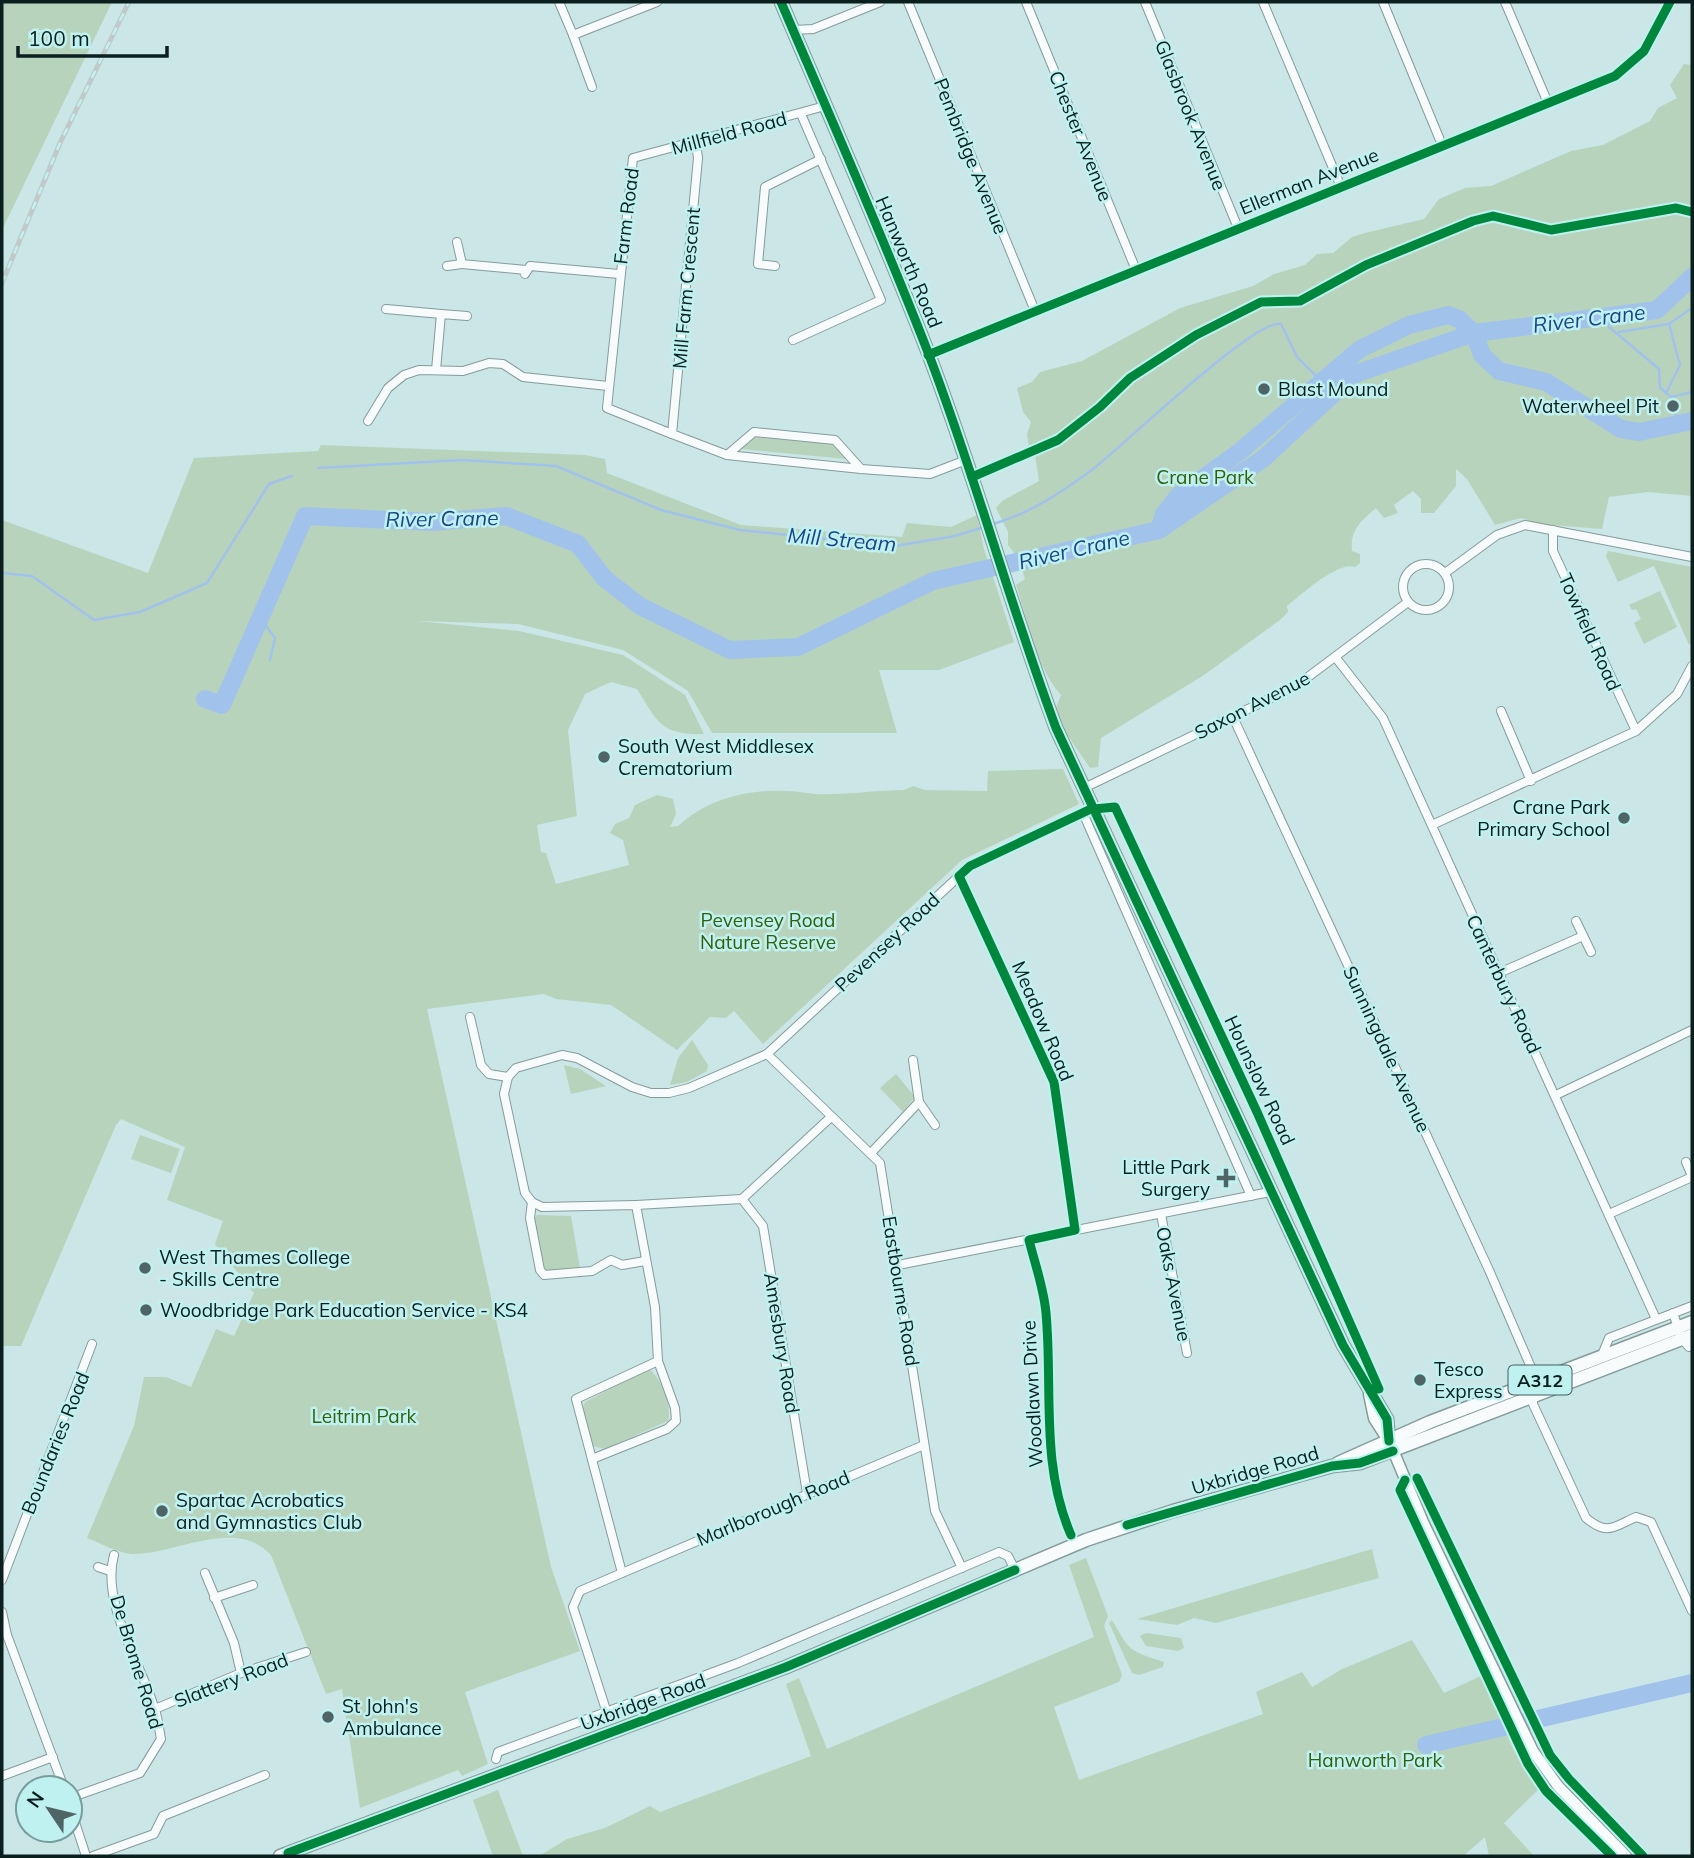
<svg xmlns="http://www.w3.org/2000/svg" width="1694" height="1858" viewBox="0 0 1694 1858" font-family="Mulish,sans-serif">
<rect width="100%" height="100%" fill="#cbe6e6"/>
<g fill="#b8d3bc">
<path d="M2,2H112L2,230Z"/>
<path d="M1684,64L1692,65V496L1648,492L1609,497L1602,529L1538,524L1521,518L1495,525L1467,479L1456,469V486L1434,513H1421V499L1413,491L1394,505L1398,513L1384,518L1376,508C1360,522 1350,530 1352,551L1360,554V563L1355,567C1338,561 1302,594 1287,606L1288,612L1280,620L1204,675L1101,738L1098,767L1090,768L1066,733L1056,708L1061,695C1035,665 1028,622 1016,585L1025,579L1018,558L1008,545V532L996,508L1002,501L1039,481L1035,455L991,473L988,465L1029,448L1027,434L1031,422L1023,412L1017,388L1032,382L1040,372L1082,361L1180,308L1253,286L1274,274L1305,265L1317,254L1333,253L1352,237L1365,233L1424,219L1439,199L1465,188L1491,186L1571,151L1603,145L1650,121L1658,108L1677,98L1670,85Z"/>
<path d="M755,437L832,444L846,459L741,449Z"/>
<path d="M321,445L584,455L605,459L607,473L741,525L902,537L907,523L951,527L977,515L984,549L1014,642L939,670H879L897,733H712L688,691L623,650L518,624L417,621L519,631L623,655L685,695L704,734C660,735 658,722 637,689L611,682L585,694L568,730L577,816L537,825L541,852L546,853L556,884L629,865L623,840L610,833L615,824L629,818L635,805L657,795L673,799L676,814L670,827L678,826C712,794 763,786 807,793C830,797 877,790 904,790L913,786L925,790L987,791L988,771L1063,769L1079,804L962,860L763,1044L734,1011L726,1018L710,1017L677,1050L611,1005L556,999L544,994L427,1009L551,1567L580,1651L465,1692L488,1764L462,1776L458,1770L360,1808L342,1689L326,1694L271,1555C236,1517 177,1554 134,1554C120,1554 100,1543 87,1538L134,1426L144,1377H166L191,1387L216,1329L234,1336L254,1293L215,1244L223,1221L167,1200L185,1147L121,1119L116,1125L21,1346H2V520L148,573L194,458L318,451Z"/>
<path d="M1608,551L1692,567V640L1689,645L1654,566L1618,582L1606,556Z"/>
<path d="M1660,591L1677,627L1644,644L1634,623L1641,619L1636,609L1632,610L1629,605Z"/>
<path d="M692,1040L708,1065L707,1071L687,1082L670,1085L678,1058Z"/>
<path d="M564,1065L580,1069L606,1086L571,1094Z"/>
<path d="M896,1074L915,1097L903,1112L880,1088Z"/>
<path d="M140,1135L180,1149L171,1173L131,1159Z"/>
<path d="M537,1215L571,1216L580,1268L550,1273L545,1271L533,1220Z"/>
<path d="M648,1369C660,1374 673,1409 668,1421L605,1449L592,1446L582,1409L585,1402Z"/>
<path d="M1372,1549L1379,1578L1216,1623L1194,1618L1177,1625L1137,1619Z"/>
<path d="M1086,1558L1108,1616L1104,1626L1122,1675L1119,1682L1054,1707L1079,1780L1263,1714L1256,1692L1302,1672L1312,1687L1342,1669L1412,1640L1444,1693L1481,1676L1515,1753L1537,1786L1538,1790L1504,1823L1534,1856H1489L1485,1837L1463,1856H539L567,1839L605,1828L650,1806L660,1812L811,1756L786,1684L799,1678L827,1749L1094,1637L1069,1565Z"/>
<path d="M1112,1620C1130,1652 1130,1651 1164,1662L1163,1667L1139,1675L1132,1673L1109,1623Z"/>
<path d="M1146,1633L1181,1638L1184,1648L1178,1651L1146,1646L1140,1636Z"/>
<path d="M498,1790L523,1856H493L473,1800Z"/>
</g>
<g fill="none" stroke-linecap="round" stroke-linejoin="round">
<g stroke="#a1c3eb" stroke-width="2.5">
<path d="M1609,321V327L1659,369L1660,388L1671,397L1674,413L1683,423"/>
<path d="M1619,332L1669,324L1692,308"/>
<path d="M1666,393L1680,365L1669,324"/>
<path d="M1671,397L1692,392"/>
<path d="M318,468L462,460L556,466L661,510L740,530L895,546L955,536L984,527"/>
<path d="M990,525C1029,514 1061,493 1093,469C1123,446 1255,318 1281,324L1297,357L1320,380"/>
<path d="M2,573L32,576L94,620L140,612L207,583L269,484L292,476"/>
<path d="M260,618L275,638L270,660"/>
</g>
<g stroke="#a1c3eb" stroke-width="18">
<path d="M1159,530L1164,514L1178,496L1238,453L1360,349L1409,325L1448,315L1459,319L1474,333L1482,355L1499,371L1546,382L1621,429L1639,432L1692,421"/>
<path d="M205,699L222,705L305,516L432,522L506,516L578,544L604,578L640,606L730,650L798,647L933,581L1159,530L1264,458L1355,374L1474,333L1657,310L1692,277"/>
<path d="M1426,1745L1692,1683"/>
</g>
<g stroke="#869b9b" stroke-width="10">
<g id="street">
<path d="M559,2L573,35L657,2"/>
<path d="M908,2L1035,311"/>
<path d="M1026,2L1136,270"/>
<path d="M1145,2L1238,228"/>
<path d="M1263,2L1341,187"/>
<path d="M1383,2L1442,145"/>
<path d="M1505,2L1548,103"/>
<path d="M793,30L813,29L880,2"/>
<path d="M573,35L592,87"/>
<path d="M696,143L698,158L672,434L727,455L861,469L930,474L966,460"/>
<path d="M457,242L462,264L526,270"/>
<path d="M447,266L462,264"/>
<path d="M775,266L758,264L765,187L821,159"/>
<path d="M525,274L530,266L619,274"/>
<path d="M386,309L441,314"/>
<path d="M793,340L881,300L801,114"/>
<path d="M928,355L1615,76L1644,51L1670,2"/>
<path d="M436,370L441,314L467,316"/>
<path d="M368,421L388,388L404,375L419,370L463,371L489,363L503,364L523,377L608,386"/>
<path d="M672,434L607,408L633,158L825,106"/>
<path d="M727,455L754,432L835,440L861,469"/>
<path d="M1553,530V551L1636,731"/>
<circle cx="1426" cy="587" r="23"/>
<path d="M1445,573L1497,535L1525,525L1692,557"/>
<path d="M1336,658L1383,718L1656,1319"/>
<path d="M1501,711L1531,781"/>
<path d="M1233,717L1489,1270L1533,1372V1404L1586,1518C1608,1536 1613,1527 1636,1517L1651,1522L1692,1611"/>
<path d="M1084,788L1296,686L1408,602"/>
<path d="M1083,813L1251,1196"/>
<path d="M1432,825L1636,731L1677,694L1692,666"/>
<path d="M959,876L1054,1082L1075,1230"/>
<path d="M1576,921L1591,952"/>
<path d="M1499,973L1583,936"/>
<path d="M470,1017L481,1065L489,1074L508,1077"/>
<path d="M767,1054L880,1163L935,1511L962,1568"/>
<path d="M1556,1095L1692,1030"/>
<path d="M919,1102L935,1125"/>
<path d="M871,1153L919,1102L913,1060"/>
<path d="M1686,1162L1692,1176"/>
<path d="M742,1199L763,1226L807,1493"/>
<path d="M532,1202L530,1218L540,1270L544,1275L592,1271L611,1260L622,1265L645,1261"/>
<path d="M636,1205L742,1199L831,1117"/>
<path d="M1161,1214L1187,1353"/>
<path d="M1609,1214L1692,1177"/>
<path d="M1029,1240C1035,1264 1044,1289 1046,1313C1053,1393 1041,1470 1075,1545"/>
<path d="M898,1265L1270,1192"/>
<path d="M1673,1313L1682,1339L1689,1347L1692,1346"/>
<path d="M1602,1355L1609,1338L1692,1306"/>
<path d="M592,1459L667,1429L676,1421L675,1408L658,1361"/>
<path d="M98,1567L110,1571"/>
<path d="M205,1573L234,1643L241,1673"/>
<path d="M622,1573L924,1445"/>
<path d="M2,1580L92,1344"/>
<path d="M214,1598L253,1585"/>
<path d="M2,1612L7,1635L64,1788"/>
<path d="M155,1709L241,1673L306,1652"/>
<path d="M607,1713L573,1607L580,1591L622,1573L576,1399L658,1361L655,1307L636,1205L542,1207L532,1202L525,1193L504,1094L508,1077L516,1068L562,1055L577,1058L632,1087L651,1093H669L689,1088L767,1054L970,866L1093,808"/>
<path d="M496,1759L498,1752L738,1663L999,1552L1008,1556L1015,1570"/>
<path d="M2,1776L53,1757"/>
<path d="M70,1798L140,1773L161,1739C159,1729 158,1717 154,1707C140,1661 101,1604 114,1555"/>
<path d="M70,1807L86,1856"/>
<path d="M93,1856L154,1834L163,1816L265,1775"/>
</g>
</g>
<g stroke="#869b9b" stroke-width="13">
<path id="secondary" d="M1390,1443L1423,1522L1533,1751L1558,1786L1626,1856"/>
</g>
<g stroke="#869b9b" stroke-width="15">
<g id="primary">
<path d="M781,2C831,119 883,236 929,355C976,478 1010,605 1056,728L1343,1345L1387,1419L1389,1441"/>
<path d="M1370,1394L1375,1418L1389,1440"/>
<path d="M1338,1463L1430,1422L1692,1322"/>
<path d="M280,1856L786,1667L1086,1540L1173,1511L1332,1466L1360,1463L1692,1335"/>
</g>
</g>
<use href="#street" stroke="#f7fbfb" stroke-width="8"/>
<use href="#secondary" stroke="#f7fbfb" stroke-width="10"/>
<use href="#primary" stroke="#f7fbfb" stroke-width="12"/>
<g stroke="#c1c9c9" stroke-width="5">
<path id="rail" d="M2,283L60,143L129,2"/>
</g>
<use href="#rail" stroke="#c0f1f1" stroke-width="2.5" stroke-dasharray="8" stroke-linecap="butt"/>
<g stroke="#c0f1f1" stroke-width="13">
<g id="cycleway">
<path d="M781,2C831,119 883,236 929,355C976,478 1010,605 1056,728L1343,1345L1387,1419L1389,1441"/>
<path d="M928,355L1615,76L1644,51L1670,2"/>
<path d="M972,477L1058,440L1100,407L1130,378L1196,335L1261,302L1300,301L1366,265L1473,221L1493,216L1551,230L1676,208L1692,212"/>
<path d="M1094,809L1115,807L1257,1112L1379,1389H1372"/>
<path d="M1417,1478L1550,1755L1569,1779L1643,1856"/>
<path d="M1405,1480L1400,1490L1528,1764L1546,1791L1612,1856"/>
<path d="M1127,1525L1332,1466L1360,1463L1393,1451"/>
<path d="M1071,1535C1040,1464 1053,1388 1046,1313C1044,1289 1035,1264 1029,1240L1075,1230L1054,1082L959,876L970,866L1093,808"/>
<path d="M288,1853L786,1667L1015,1570"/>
</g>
</g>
<use href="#cycleway" stroke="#00873e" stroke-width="9"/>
</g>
<g fill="#4f6565" stroke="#c0f1f1" stroke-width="2.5">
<circle cx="1264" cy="389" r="7"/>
<circle cx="1673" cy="406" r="7"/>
<circle cx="604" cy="757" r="7"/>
<circle cx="1624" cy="818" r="7"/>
<path d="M1222.5 1167.5h7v7h7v7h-7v7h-7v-7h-7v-7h7z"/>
<circle cx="145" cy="1268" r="7"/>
<circle cx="146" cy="1310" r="7"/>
<circle cx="1420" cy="1380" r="7"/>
<circle cx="162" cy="1511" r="7"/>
<circle cx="328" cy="1717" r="7"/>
</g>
<g text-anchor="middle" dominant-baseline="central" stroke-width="5" stroke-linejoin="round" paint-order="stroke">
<rect fill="#c0f1f1" stroke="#425e5e" stroke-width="2" x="1508.5" y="1365.5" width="63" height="29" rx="5"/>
<g font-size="18" font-weight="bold" fill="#0c1f1f">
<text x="1540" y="1380">A312</text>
</g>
<g font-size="19" fill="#0c1f1f" stroke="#c0f1f1">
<text transform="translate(1191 115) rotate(68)">Glasbrook Avenue</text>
<text transform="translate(729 133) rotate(-15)">Millfield Road</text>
<text transform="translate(1081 136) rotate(68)">Chester Avenue</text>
<text transform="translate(971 156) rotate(68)">Pembridge Avenue</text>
<text transform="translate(1309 181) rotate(-22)">Ellerman Avenue</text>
<text transform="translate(626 216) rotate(-83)">Farm Road</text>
<text transform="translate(909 262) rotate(67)">Hanworth Road</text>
<text transform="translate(686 288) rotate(-85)">Mill Farm Crescent</text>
<text transform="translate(1590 632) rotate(66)">Towfield Road</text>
<text transform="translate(1252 705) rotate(-27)">Saxon Avenue</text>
<text transform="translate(887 942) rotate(-43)">Pevensey Road</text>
<text transform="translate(1504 984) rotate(65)">Canterbury Road</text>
<text transform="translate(1043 1021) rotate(67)">Meadow Road</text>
<text transform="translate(1387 1049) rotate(65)">Sunningdale Avenue</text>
<text transform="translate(1260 1080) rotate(65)">Hounslow Road</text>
<text transform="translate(1174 1284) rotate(79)">Oaks Avenue</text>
<text transform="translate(901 1291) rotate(81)">Eastbourne Road</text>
<text transform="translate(782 1343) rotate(81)">Amesbury Road</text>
<text transform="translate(1032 1394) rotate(-93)">Woodlawn Drive</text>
<text transform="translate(55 1443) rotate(-68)">Boundaries Road</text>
<text transform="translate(1255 1470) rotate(-16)">Uxbridge Road</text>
<text transform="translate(773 1508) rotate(-23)">Marlborough Road</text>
<text transform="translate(137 1662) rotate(73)">De Brome Road</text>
<text transform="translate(231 1680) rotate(-21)">Slattery Road</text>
<text transform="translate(643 1702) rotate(-20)">Uxbridge Road</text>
</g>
<g font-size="19" fill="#0c1f1f" stroke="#c0f1f1" text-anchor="start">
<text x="1278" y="389">Blast Mound</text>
<text x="1659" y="406" text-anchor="end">Waterwheel Pit</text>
<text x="618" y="746">South West Middlesex<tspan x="618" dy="22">Crematorium</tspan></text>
<text x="1610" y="807" text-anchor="end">Crane Park<tspan x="1610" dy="22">Primary School</tspan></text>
<text x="1210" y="1167" text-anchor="end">Little Park<tspan x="1210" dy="22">Surgery</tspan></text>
<text x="159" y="1257">West Thames College<tspan x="159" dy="22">- Skills Centre</tspan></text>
<text x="160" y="1310">Woodbridge Park Education Service - KS4</text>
<text x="1434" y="1369">Tesco<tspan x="1434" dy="22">Express</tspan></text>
<text x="176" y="1500">Spartac Acrobatics<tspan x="176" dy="22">and Gymnastics Club</tspan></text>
<text x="342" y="1706">St John's<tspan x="342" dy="22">Ambulance</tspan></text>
</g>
<g font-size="19" fill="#32600a" stroke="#c0f1f1">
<text x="1205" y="477">Crane Park</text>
<text x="768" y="920">Pevensey Road<tspan x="768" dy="22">Nature Reserve</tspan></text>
<text x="364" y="1416">Leitrim Park</text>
<text x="1375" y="1760">Hanworth Park</text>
</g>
<g font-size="21" font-style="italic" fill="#184588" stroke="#c0f1f1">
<text transform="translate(1589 318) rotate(-7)">River Crane</text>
<text transform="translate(442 518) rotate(-1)">River Crane</text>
<text transform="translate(842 539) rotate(5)">Mill Stream</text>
<text transform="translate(1074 549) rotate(-13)">River Crane</text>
</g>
</g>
<rect width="1694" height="1858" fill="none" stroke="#0c1f1f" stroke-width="7"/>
<g transform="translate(49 1809) rotate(305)"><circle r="33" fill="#c0f1f1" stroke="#789d9d" stroke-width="2"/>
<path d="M0-5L12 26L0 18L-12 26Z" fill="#4f6565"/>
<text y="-10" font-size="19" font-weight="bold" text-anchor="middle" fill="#0c1f1f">N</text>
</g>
<path d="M18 46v10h149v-10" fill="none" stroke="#0c1f1f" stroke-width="3.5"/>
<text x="28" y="46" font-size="21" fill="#0c1f1f" stroke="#c0f1f1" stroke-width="5" paint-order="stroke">100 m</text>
</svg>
